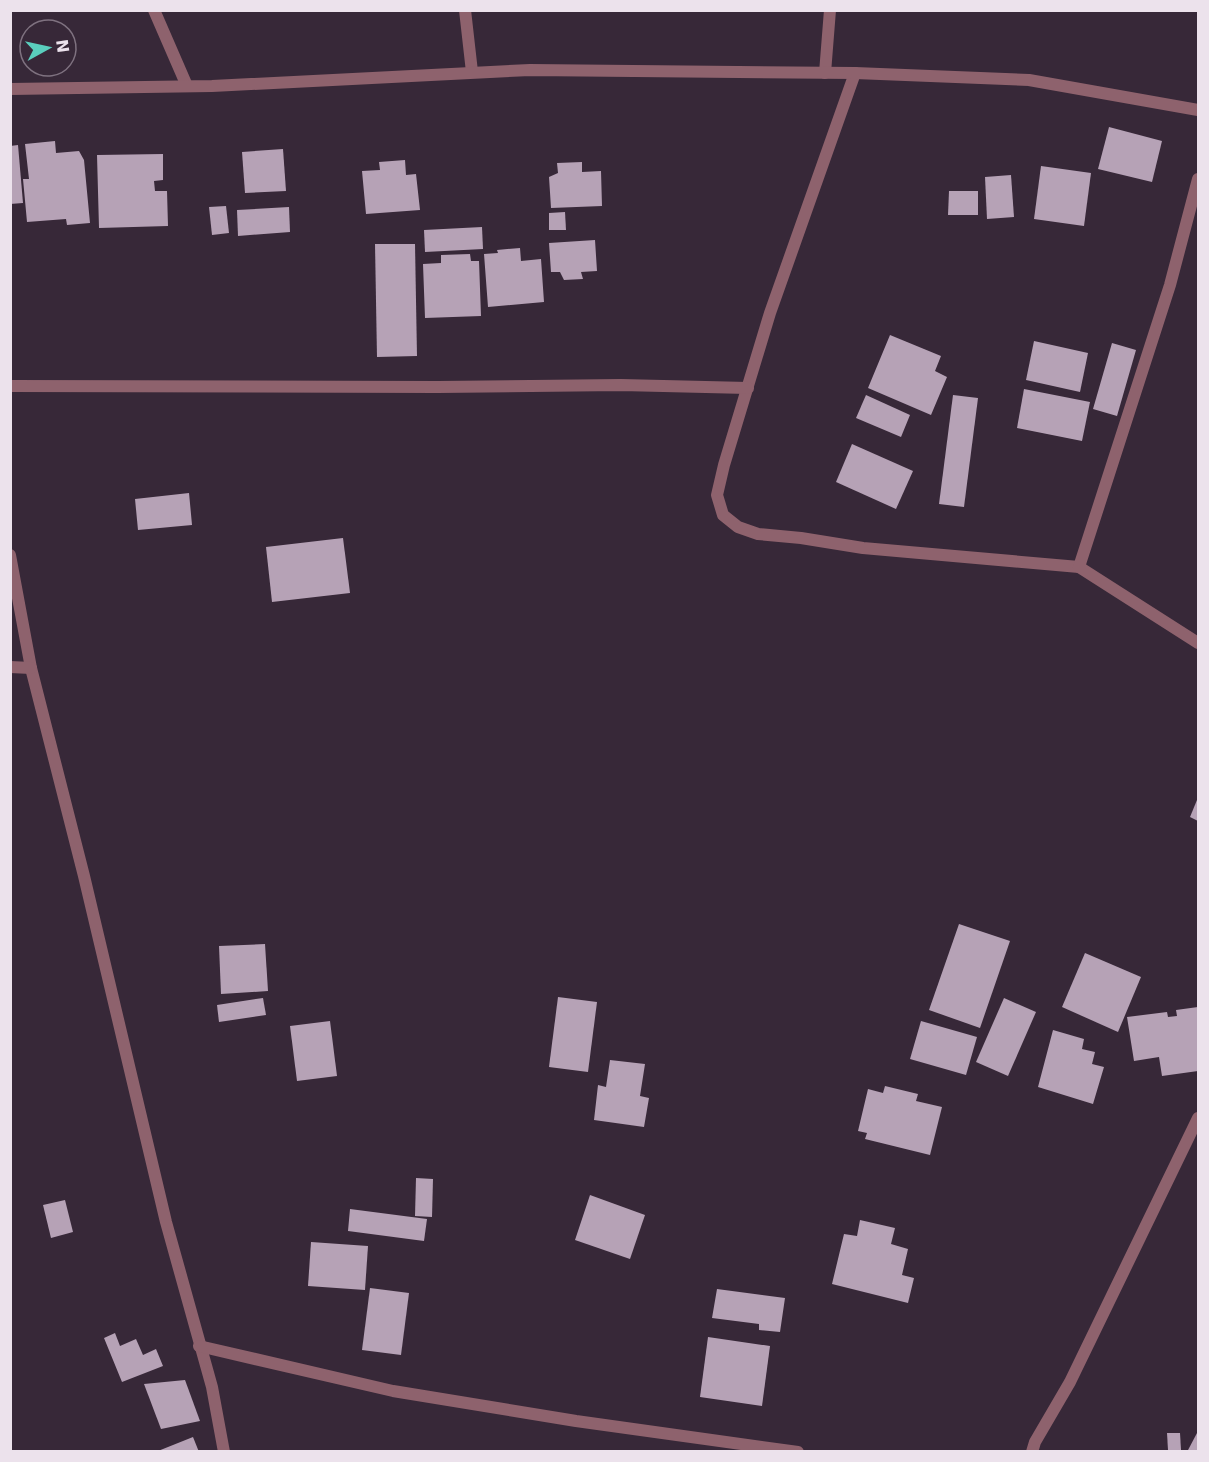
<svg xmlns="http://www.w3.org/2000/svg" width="1209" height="1462" viewBox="0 0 1209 1462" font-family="'DejaVu Sans',sans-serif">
<rect width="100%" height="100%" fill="#372838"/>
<g fill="#b6a2b6">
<path d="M1109,127L1162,141L1152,182L1098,169Z"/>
<path d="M55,141L56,153L79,151L84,160L90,223L67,225L66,219L27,222L23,179H29L25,144Z"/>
<path d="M18,145L23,203L10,204V146Z"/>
<path d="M283,149L286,191L245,193L242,152Z"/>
<path d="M163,154V180L154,181L155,191H167L168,226L99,228L97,155Z"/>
<path d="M405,160L406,175L416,174L420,210L366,214L362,171L380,170L379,162Z"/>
<path d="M582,162V172L601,171L602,206L551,208L549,177L558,173L557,163Z"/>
<path d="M1041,166L1091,173L1084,226L1034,219Z"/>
<path d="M1011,175L1014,217L987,219L985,177Z"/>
<path d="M949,191H978V215H948Z"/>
<path d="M226,206L229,233L212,235L209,207Z"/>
<path d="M289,207L290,232L238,236L237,210Z"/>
<path d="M565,212L566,230H549V213Z"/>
<path d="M482,227L483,249L425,252L424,230Z"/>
<path d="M595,240L597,271L581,272L583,279L564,280L560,272H551L549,243Z"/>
<path d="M375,244H415L417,356L377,357Z"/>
<path d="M520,248L521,261L541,259L544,302L488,307L484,254L498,253L497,250Z"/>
<path d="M470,254L471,261H479L481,316L425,318L423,264L441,263V255Z"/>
<path d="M890,335L941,356L935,371L947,377L931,415L868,388Z"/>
<path d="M1034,341L1088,353L1080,392L1026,380Z"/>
<path d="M1112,343L1136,350L1117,416L1093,409Z"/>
<path d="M1024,389L1090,402L1082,441L1017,428Z"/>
<path d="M866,395L910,415L901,437L856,418Z"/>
<path d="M953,395L978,398L964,507L939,504Z"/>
<path d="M852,444L913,471L896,509L836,482Z"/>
<path d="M189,493L192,525L138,530L135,499Z"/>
<path d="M343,538L350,593L272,602L266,547Z"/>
<path d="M1197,800L1198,801V821L1190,817Z"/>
<path d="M959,924L1010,941L980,1028L929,1010Z"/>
<path d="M265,944L268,991L221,994L219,946Z"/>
<path d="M1085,953L1141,977L1118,1032L1062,1007Z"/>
<path d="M558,997L597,1002L588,1072L549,1067Z"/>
<path d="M263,998L266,1015L219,1022L217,1005Z"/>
<path d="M1004,998L1036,1012L1008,1076L976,1062Z"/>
<path d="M1198,1007V1071L1162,1076L1159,1057L1134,1061L1127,1017L1167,1012L1168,1017L1177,1016L1176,1010Z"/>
<path d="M330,1021L337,1076L297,1081L290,1026Z"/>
<path d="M921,1021L977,1037L966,1075L910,1059Z"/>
<path d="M1053,1030L1084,1039L1082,1049L1095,1052L1092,1064L1104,1067L1093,1104L1038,1087Z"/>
<path d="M610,1060L645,1064L640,1096L649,1098L644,1127L594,1120L598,1085L606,1087Z"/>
<path d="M885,1086L918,1094L916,1101L942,1107L930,1155L865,1139L867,1133L858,1131L868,1089L883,1093Z"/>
<path d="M416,1178L433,1179L432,1217L415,1216Z"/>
<path d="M590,1195L645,1215L630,1259L575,1240Z"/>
<path d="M65,1200L73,1232L51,1238L43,1205Z"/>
<path d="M350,1209L427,1219L424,1241L348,1231Z"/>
<path d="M860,1220L895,1228L891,1244L908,1249L902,1275L914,1278L908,1303L832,1284L844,1234L857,1236Z"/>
<path d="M311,1242L368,1246L365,1290L308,1286Z"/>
<path d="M370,1288L409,1293L401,1355L362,1350Z"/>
<path d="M717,1289L785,1298L780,1332L759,1330V1324L712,1318Z"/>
<path d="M115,1333L120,1346L136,1339L143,1355L156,1349L163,1366L122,1382L104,1338Z"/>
<path d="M708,1337L770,1346L762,1406L700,1397Z"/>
<path d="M185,1380L200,1421L161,1429L144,1384Z"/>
<path d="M1167,1433H1180L1181,1450H1168Z"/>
<path d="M1197,1433H1198V1452H1187Z"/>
<path d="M193,1437L199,1452H158V1451Z"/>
</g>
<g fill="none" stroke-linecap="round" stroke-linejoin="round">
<g stroke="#8e626d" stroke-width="12">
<path d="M154,10L187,86"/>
<path d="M465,10L472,72"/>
</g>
<g stroke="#8e626d" stroke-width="12">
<path d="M825,73L830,10"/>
<path d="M855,73L770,313L724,465L717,495L723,515L738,527L758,534L801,538L863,548L1079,567"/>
<path d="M10,89L212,86L530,70L855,73L1029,80L1198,110"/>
<path d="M1198,179L1170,285L1079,567L1198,643"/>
<path d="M10,386L438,387L621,385L748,388"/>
<path d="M10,555L31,668L84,876L166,1222L212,1387L224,1452"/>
<path d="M10,667L31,668"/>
<path d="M199,1346L393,1391L576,1421L798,1452"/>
<path d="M1032,1452L1035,1442L1070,1382L1198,1118"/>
</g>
</g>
<rect width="1209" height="1462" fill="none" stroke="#ece2ec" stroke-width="24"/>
<g transform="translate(48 48) rotate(82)"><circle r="28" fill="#372838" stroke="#7f7280" stroke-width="1.5"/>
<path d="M0-4.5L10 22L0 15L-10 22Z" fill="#5acebd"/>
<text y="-9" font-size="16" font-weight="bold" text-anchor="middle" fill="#ece2ec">N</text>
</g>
</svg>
